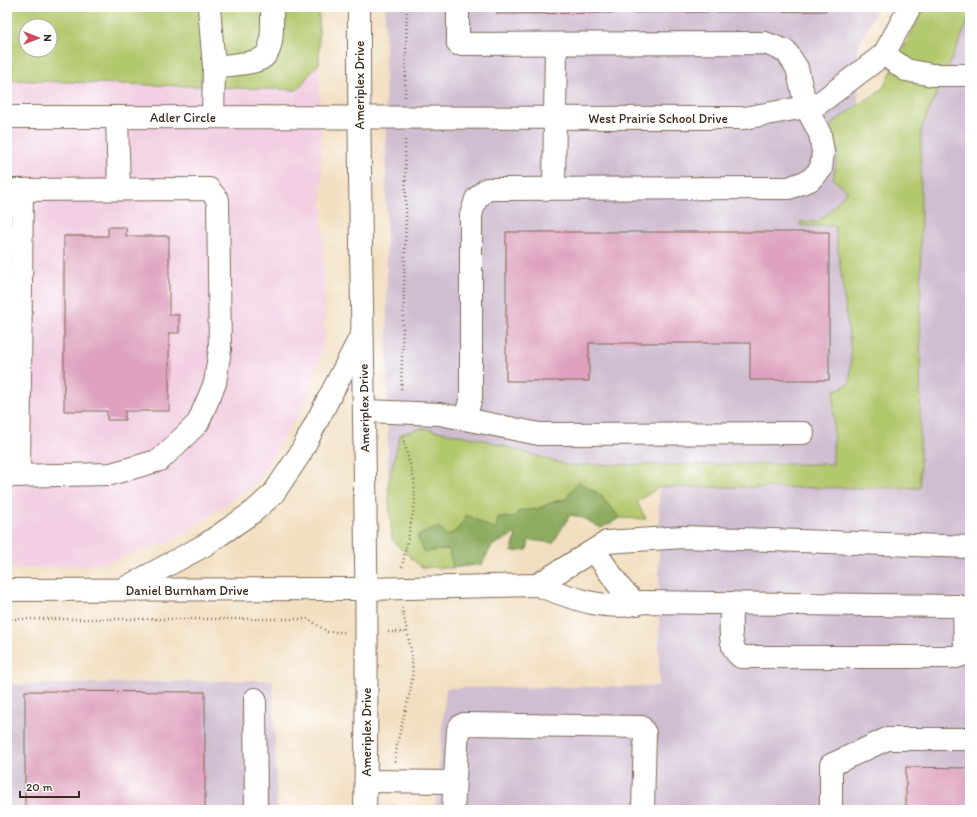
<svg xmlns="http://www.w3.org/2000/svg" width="977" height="817" viewBox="0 0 977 817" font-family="Itim,sans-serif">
<rect width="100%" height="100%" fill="#fff"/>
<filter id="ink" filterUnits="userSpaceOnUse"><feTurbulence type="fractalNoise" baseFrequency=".025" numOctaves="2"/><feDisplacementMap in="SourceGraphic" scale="8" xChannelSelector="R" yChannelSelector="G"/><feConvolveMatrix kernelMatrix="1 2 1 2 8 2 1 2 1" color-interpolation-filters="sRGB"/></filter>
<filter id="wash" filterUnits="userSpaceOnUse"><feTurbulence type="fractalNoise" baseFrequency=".012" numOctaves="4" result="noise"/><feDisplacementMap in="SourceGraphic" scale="16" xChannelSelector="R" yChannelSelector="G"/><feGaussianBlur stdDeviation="0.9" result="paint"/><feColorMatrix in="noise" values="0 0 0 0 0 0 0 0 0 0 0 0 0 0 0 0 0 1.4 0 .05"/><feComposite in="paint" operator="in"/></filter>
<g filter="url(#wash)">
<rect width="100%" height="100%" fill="#f2dfc1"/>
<path fill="#f2cfe2" d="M319,63L325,337L308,398L256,483L174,540L97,565L7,569V80L297,90Z"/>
<g fill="#cfbdd0">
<path d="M385,7H878L858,46L861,466L833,464L567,465L481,439L400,434L388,485Z"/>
<path d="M970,8V810H435L446,688L659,686V487L920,488L921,130L969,19Z"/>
<path d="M273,680L277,810H7V685Z"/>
</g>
<g fill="#b2c86d" stroke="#767946" fill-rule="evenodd">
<path d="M7,7H319V63L297,90L7,80ZM26,26H50V50H26Z"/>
<path d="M925,7H970L969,19L921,130L920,488L659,487L637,502L646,519L620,518L598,493L556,501L537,509L519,511C513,518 503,529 495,530C476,534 466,526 446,536L453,568L421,567L392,540L388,485L400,434L422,428L481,439L567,465L833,464L834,391L850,383L851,352L835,226H801L800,222H817L830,211L847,191L833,179L838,153L831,124L883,88Z"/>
</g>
<path fill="#8dac60" stroke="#646b3f" d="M578,482L598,493L620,518L601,528L581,517L570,515L553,543L529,540L527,550L512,552L516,533L492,546L482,564L453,568L449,549L424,552L417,536L439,527L447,536L457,530L467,515L496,530L498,517L513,518L519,511L537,509L556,501L565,500Z"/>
<g id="blocks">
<g fill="#dea2be">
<path d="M497,7H826V11L497,14Z"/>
<path d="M108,227H126V236H169V315H179V333H169V411H125V420H107V411H64V236H108Z"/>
<path d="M506,232H829V380H750V343H589V381H506Z"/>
<path d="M25,691L205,692V810H25Z"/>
<path d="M906,767L970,768V810H906Z"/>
</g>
</g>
</g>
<g filter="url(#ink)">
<use href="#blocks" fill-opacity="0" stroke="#7b6957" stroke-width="1"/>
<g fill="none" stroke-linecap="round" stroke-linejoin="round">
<g stroke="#7b6957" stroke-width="24">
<g id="minor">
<path d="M209,7L214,67L213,117"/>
<path d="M359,7C358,275 371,542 365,810"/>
<path d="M458,7V44L765,43L786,51L797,68L806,107L820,134L823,152L821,169L810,180L789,188L487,189L476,199L471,215V397L465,419"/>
<path d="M884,54L906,70L932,75H970"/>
<path d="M214,67C269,60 273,67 272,7"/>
<path d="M7,117L744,118L817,105L884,54L910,7"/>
<path d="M117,117L119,189"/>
<path d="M554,187L556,44"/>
<path d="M7,190L209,189L218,200L220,349L215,383L198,423L160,460L111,474L7,476"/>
<path d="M365,411L440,414L539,434L803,433"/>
<path d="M19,476L22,190"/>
<path d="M594,550L622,590L637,604"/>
<path d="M537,585C569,597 608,613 642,602L951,606H959L964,609L965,649L962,655L956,657H741C726,648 732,619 731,603"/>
<path d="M123,589L205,545L253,512L273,494L300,454L362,334"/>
<path d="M7,590L367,589L537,585L607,542L683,537L970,547"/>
<path d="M255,699L256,810"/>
<path d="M366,781L454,782"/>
<path d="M453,810L458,730L460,726L464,724L641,727L645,733L643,810"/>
<path d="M831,810V765L887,739H970"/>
</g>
</g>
<g stroke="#7b6957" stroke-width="2.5" stroke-dasharray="1 3" stroke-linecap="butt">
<path d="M405,97L407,7"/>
<path d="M401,393L406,215L405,138"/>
<path d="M402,567L415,504L414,480L402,434"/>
<path d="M7,619H308L328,632H347"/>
<path d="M388,632H406"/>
<path d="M395,762C397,736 406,712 411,687C416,660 407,634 402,608"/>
<path d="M391,810L392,803"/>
</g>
<use href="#minor" stroke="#fff" stroke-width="22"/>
</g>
</g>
<g text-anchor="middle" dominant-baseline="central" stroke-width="3" stroke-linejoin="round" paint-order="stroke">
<g font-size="13" fill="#3b2a1e" stroke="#fff">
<text transform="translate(359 85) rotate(-90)">Ameriplex Drive</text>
<text x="183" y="117">Adler Circle</text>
<text x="658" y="118">West Prairie School Drive</text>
<text transform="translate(364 408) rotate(-91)">Ameriplex Drive</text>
<text x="187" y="590">Daniel Burnham Drive</text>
<text transform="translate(366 732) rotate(-90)">Ameriplex Drive</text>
</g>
</g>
<rect width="977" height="817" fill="none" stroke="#fff" stroke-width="24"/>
<g transform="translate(38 38) rotate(90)"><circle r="19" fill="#ffffff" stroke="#b1aaa5"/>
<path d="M0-3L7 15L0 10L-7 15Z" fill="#d1495b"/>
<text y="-6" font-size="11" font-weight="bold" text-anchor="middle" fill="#3b2a1e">N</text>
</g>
<path d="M20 791v6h59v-6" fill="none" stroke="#3b2a1e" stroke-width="2"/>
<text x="26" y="791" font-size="12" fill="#3b2a1e" stroke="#ffffff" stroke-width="3" paint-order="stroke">20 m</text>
</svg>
